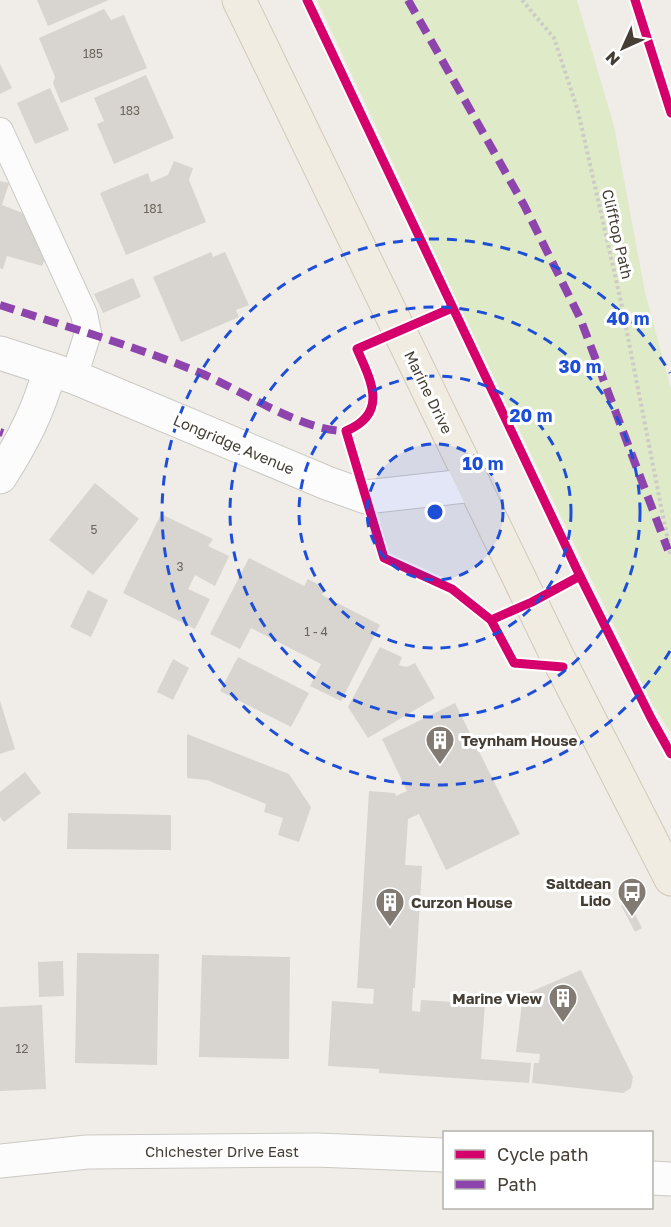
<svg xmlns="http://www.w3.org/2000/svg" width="671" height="1227" viewBox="0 0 671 1227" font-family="'Golos Text',sans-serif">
<rect width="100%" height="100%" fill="#f0ede8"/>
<path fill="#deeac8" d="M317,0H577L614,126L645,292L671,389V733L653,705L582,560L455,296Z"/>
<g fill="#d8d4cf">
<path d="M37,0H109L48,26Z"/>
<path d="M104,9L111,20L124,15L147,68L61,103L53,83L55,77L39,38Z"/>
<path d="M0,64L12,88L0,94Z"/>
<path d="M146,75L174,138L114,164L97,124L104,121L94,98Z"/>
<path d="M50,88L69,130L35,144L17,103Z"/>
<path d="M174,161L193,168L189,180L206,222L126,255L100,193L148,173L151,182L168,175Z"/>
<path d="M0,181L9,183L2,205L28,215L47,254L42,266L7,256L3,269L0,268Z"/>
<path d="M211,252L213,257L225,252L249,305L236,310L239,317L181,342L153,277Z"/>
<path d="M133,278L141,297L103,313L94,294Z"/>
<path d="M95,483L139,519L93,575L49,540Z"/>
<path d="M161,514L213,539L208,546L229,556L215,586L195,575L188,589L210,599L195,629L123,593Z"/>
<path d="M249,558L304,586L308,579L325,588L322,595L380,625L341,701L310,686L321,664L251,628L240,649L210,634Z"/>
<path d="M88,590L108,600L91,637L70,627Z"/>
<path d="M380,647L402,657L399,665L407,667L415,663L435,698L368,738L348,707Z"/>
<path d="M238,657L309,693L291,727L220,691Z"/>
<path d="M173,659L189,668L173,700L157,692Z"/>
<path d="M0,701L15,749L0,754Z"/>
<path d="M455,703L520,834L446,870L419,814L408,819L405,865L422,866L415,988H413L412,1011L420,1012L421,1000L485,1004L481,1059L531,1063L529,1083L379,1073V1069L328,1066L332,1001L373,1004L374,989L357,988L369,791L395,793L396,796L407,791L382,739Z"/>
<path d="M187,734L289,774L311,807L299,842L278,835L283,818L264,812L266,804L207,780L187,778Z"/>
<path d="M25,772L41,793L4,822L0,817V792Z"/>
<path d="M68,813L171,815V850L67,849Z"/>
<path d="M629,902L642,928L635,932L621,905Z"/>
<path d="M77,953L159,954L157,1065L75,1063Z"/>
<path d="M202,955L290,957L289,1059L199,1057Z"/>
<path d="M63,961L64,996L39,997L38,962Z"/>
<path d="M581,970L633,1077L631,1088L623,1093L532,1083L534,1063H539L540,1054L516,1052L523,995Z"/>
<path d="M42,1005L46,1089L0,1091V1007Z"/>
</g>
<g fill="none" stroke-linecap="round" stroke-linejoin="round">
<g stroke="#ccc9c4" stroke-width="28">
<path id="service" d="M0,131L84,314L88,333L74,377"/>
</g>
<g stroke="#ccc9c4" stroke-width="35">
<g id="minor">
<path d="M0,353L74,377L327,483L366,497L474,485"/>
<path d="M0,477C23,441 39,410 50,369"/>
<path d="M0,1161L87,1152L316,1150L444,1155"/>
<path d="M652,1178L671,1179"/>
</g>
</g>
<g stroke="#d2c8b5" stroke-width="35">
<path id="primary" d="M239,0L557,656L671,879"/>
</g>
<path stroke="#cecbc6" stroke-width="4" stroke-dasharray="3 3" stroke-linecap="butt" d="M522,0L554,38L578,111L621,302L671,557"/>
<use href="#service" stroke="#fdfcfc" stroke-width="26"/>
<use href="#minor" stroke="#fdfcfc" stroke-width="33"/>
<use href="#primary" stroke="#f1ece2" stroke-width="33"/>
<g stroke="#8e44ad" stroke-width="8" stroke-dasharray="15 8" stroke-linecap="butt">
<path d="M408,0L524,205L580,318L668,550"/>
<path d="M0,305C67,327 138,347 203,374C244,392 302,431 346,431"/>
<path d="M0,432L3,433"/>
</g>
<g stroke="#fff" stroke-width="13">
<g id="cycleway">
<path d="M307,0L580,576L651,718L671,754"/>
<path d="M635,0L671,113"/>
<path d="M452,308L357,349C371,381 389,413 346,431L384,558L452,589L491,620L514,663L563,667"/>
<path d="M491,620L532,602L580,576"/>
</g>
</g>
<use href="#cycleway" stroke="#d6006c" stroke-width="9"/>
</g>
<circle cx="435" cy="512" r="68" fill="#1d4ed8" fill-opacity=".12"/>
<g fill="none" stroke="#1d4ed8" stroke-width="3" stroke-dasharray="10 8">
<circle cx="435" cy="512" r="68"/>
<circle cx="435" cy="512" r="136"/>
<circle cx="435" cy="512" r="205"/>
<path d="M670 651A273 273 0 1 1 670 373"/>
</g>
<defs>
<g id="building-pin" transform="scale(1.5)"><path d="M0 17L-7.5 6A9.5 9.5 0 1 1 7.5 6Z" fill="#817b74" stroke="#fff"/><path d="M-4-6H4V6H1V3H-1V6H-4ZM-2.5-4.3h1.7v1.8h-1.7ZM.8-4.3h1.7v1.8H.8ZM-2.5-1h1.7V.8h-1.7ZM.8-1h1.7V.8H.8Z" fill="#fff"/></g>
<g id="bus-pin" transform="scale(1.5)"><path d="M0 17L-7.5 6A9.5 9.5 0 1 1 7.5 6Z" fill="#817b74" stroke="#fff"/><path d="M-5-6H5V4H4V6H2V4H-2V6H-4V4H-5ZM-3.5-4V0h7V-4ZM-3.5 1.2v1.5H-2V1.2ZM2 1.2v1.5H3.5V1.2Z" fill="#fff"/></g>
</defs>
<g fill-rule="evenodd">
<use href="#building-pin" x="440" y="740"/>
<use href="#bus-pin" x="632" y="892"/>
<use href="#building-pin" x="390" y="902"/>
<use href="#building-pin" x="563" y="998"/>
</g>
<g text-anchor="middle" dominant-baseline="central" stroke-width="6" stroke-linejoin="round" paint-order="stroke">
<g font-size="12" fill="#6b655d">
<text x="93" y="53">185</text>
<text x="130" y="110">183</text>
<text x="153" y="208">181</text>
<text x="94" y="529">5</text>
<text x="180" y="566">3</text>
<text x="316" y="631">1 - 4</text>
<text x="22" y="1048">12</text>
</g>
<g font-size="15" fill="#453e35" stroke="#fff">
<text transform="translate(618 234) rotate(77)">Clifftop Path</text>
<text transform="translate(429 392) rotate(64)">Marine Drive</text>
<text transform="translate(234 444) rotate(23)">Longridge Avenue</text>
<text x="222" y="1151">Chichester Drive East</text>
</g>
<g font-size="15" font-weight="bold" fill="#453e35" stroke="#fff" text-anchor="start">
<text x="461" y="740">Teynham House</text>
<text x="611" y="883" text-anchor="end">Saltdean<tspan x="611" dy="17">Lido</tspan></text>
<text x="411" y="902">Curzon House</text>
<text x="542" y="998" text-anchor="end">Marine View</text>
</g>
</g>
<circle cx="435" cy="512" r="9" fill="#1d4ed8" stroke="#fff" stroke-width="3"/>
<g font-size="18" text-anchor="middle" font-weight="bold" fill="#1d4ed8" stroke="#fff" stroke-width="6" stroke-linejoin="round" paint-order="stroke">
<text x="628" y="325">40 m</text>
<text x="580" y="373">30 m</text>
<text x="531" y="422">20 m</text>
<text x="483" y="470">10 m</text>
</g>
<rect x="443" y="1131" width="210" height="78" fill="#ffffff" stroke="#b5b2ae" stroke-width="1.5"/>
<rect x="455" y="1150" width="30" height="9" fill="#d6006c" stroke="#b5b2ae" stroke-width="1.5"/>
<text x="497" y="1161" font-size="18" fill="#453e35">Cycle path</text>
<rect x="455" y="1180" width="30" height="9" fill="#8e44ad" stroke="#b5b2ae" stroke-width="1.5"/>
<text x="497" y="1191" font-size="18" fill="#453e35">Path</text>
<g transform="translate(623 48) rotate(225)" stroke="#ffffff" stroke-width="4.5" paint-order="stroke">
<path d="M0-4.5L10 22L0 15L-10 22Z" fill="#453e35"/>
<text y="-9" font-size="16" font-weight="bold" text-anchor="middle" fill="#453e35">N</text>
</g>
</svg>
